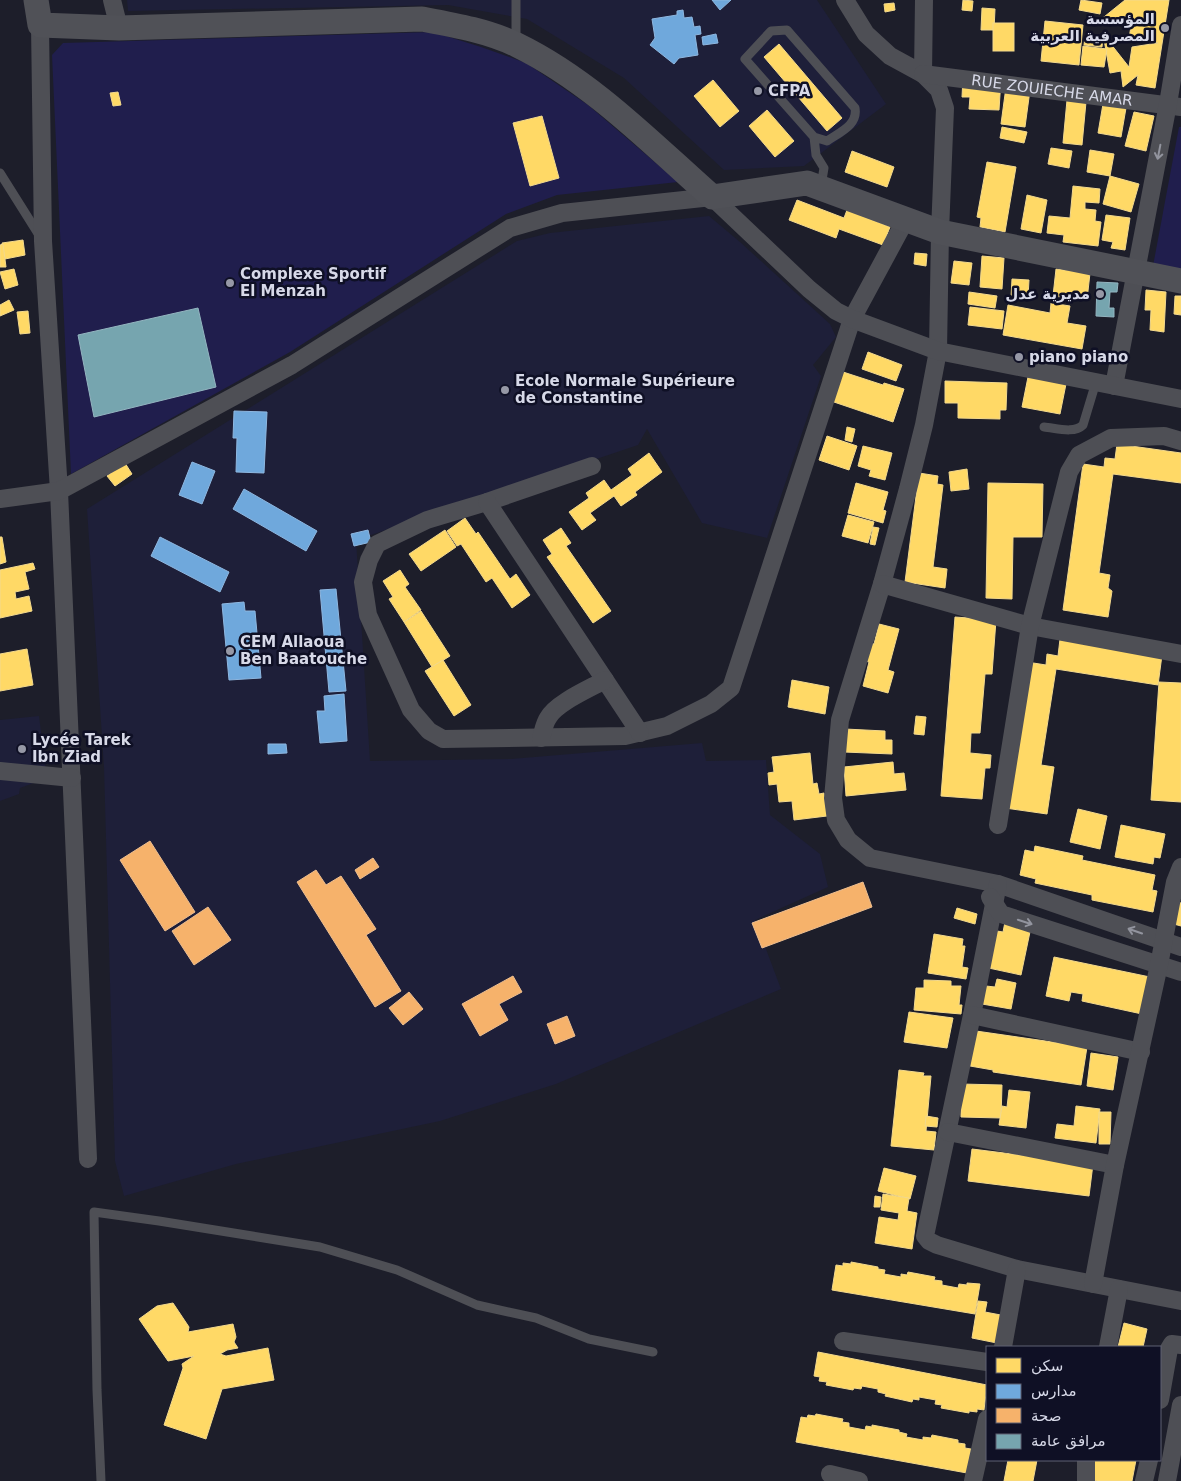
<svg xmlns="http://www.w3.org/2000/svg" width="1181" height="1481" viewBox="0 0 1181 1481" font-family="'DejaVu Sans',Vazirmatn,sans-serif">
<rect width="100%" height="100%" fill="#1d1e2a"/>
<g fill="#1e1f39">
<path d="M127,0H817L886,104L804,166L724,170L624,78L527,19L448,5L128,11Z"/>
<path d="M709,216L740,242L830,324L836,337L813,365L821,376L767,538L702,523L647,429L638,445L356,540L370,761L511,759L702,743L706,761L766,760L770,815L820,854L828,887L755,920L781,989L556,1084L440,1121L236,1164L124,1196L115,1161L104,767L87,509L517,241L550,233Z"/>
<path d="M39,716L47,778L20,788L19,794L0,801V720Z"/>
</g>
<g fill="#201e4d">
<path d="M433,32L481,47L526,63L588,105L678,182L557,195L506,214L290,352L71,474L52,55L63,43Z"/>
<path d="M1179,127H1181V271L1153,266Z"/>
</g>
<g fill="#ffd966" stroke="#f3d98d">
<path d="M963,0L973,1L972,11L962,10Z"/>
<path d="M1081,0L1102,3L1100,14L1079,10Z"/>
<path d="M1125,0H1169L1155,88L1136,85L1138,75L1123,87L1121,71L1110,73L1103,34L1129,67L1132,47L1158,43L1129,38L1133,15L1099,21Z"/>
<path d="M894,3L895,10L885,12L884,4Z"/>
<path d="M982,8L995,9L994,30H981Z"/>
<path d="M1045,21L1083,25L1079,65L1041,61Z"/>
<rect x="993" y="23" width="21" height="28"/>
<path d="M1085,37L1103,38L1102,47L1084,45Z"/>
<path d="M779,44L842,118L827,131L764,57Z"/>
<path d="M1083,46L1107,49L1104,67L1081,65Z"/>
<path d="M963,77L1001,79L999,110L969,109L970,97H962Z"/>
<path d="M713,80L739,111L720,127L694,96Z"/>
<path d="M1006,87L1030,90L1025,127L1001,124Z"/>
<path d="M118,92L121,105L113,106L110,93Z"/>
<path d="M1067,100L1086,102L1082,145L1063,143Z"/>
<path d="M1103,104L1126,108L1121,137L1098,133Z"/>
<path d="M767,110L794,141L775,157L749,126Z"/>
<path d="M1134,112L1154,116L1146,151L1125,146Z"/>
<path d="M542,116L559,178L530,186L513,123Z"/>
<path d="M1002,127L1027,132L1024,143L1000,138Z"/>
<path d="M1051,148L1072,151L1069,168L1048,164Z"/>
<path d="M1090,150L1114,154L1110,176L1087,172Z"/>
<path d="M852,151L894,167L887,187L845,172Z"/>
<path d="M987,162L1016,167L1005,232L980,227L981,218L977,217Z"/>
<path d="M1110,176L1139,184L1131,212L1103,204Z"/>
<path d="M1073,186L1100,189L1099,203L1085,202V209L1096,210L1095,221L1101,222L1098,246L1063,242L1064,235L1047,233L1049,216L1070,218Z"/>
<path d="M1027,195L1047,200L1041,233L1021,229Z"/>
<path d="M797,200L844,218L847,210L890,227L883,245L839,229L836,238L789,220Z"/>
<path d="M1106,215L1130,218L1125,250L1111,248L1113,242L1102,240Z"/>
<path d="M23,240L25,255L5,259L2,243Z"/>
<path d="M3,244L6,267H0V245Z"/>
<path d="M915,253L927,254L926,266L914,264Z"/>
<path d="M982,256L1004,258L1002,289L980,287Z"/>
<path d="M954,261L972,263L969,285L951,283Z"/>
<path d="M14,269L18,285L5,289L0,272Z"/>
<path d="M1056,269L1090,273L1087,300L1053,296Z"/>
<path d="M1012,279L1029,280L1028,297H1011Z"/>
<path d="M1146,290L1166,292L1164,332L1150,330L1151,310H1145Z"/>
<path d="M969,292L997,296L995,308L968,304Z"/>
<path d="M1175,296H1181V315L1174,314Z"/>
<path d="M9,300L14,310L0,316V305Z"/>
<path d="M1051,303L1070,306L1067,323L1086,326L1082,349L1003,335L1008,305L1050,313Z"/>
<path d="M970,307L1004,311L1002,329L968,325Z"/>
<path d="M28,311L30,333L20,334L17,312Z"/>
<path d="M868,352L902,365L896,381L862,369Z"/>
<path d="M837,370L883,385L884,383L904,389L893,422L828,400Z"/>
<path d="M1029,372L1067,379L1060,414L1022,407Z"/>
<path d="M945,381L1007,383L1006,410H1000V419L958,418V403H945Z"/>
<path d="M847,427L855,429L852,442L845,440Z"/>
<path d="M827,436L857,446L849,470L819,460Z"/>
<path d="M1117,444L1181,453V483L1113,474L1099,573L1110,575L1108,588L1112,591L1108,617L1063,610L1083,464L1104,467L1105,458L1115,459Z"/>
<path d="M863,446L892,453L885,480L869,476L871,470L858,466Z"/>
<path d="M649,453L662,472L635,492L637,495L621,506L614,496L590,513L596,520L582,530L569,512L589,498L586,493L604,480L611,490L632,475L628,469Z"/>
<path d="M125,463L132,474L115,486L107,476Z"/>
<path d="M967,469L969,489L951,491L949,472Z"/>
<path d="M919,473L938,476L937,484L943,485L933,567L947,569L945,588L905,582Z"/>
<path d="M856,483L888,492L883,510L886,511L883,523L848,513Z"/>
<path d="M988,483L1043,484L1042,537H1013L1012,599L986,598Z"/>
<path d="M848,515L874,522L868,543L842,536Z"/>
<path d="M465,518L476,534L478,532L510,579L516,574L530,595L512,608L492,578L486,582L461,544L457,546L447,531Z"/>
<path d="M873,527L879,528L875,545L870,544Z"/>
<path d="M561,528L571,543L566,546L611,611L593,623L547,557L552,554L543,540Z"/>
<path d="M445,530L456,547L421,571L409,554Z"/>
<path d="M0,537H2L6,562L0,564Z"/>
<path d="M33,563L35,569L25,572L29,589L15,592L16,599L29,596L32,611L0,618V570Z"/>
<path d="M400,570L409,584L405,587L421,610L404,622L389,599L393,597L383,581Z"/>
<path d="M421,611L450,656L432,667L404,622Z"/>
<path d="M955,617L996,620L992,674H985L980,733H971L970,753L991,755L990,768H985L982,799L941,796Z"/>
<path d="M879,624L899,629L888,670L894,672L888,693L863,686L869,662L861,660L866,642L874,644Z"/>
<path d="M1060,639L1162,655L1158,685L1056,669L1041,765L1054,767L1047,814L1005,808L1027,662L1046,665L1047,654L1058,656Z"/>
<path d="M27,649L33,685L0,691V654Z"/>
<path d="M443,660L471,705L454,716L425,671Z"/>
<path d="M792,680L829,687L825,714L788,707Z"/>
<path d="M1159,682L1181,683V802L1151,800Z"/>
<path d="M916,716L926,717L924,735L914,734Z"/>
<path d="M845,729L885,731V740H892V754L844,752Z"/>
<path d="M810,753L813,784L817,783L819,794L824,793L827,816L794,820L792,801L779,802L777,784L769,785L768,773L774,772L772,757Z"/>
<path d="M893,762L894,774L904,773L906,790L846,796L844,767Z"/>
<path d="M1078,809L1107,816L1100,849L1070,842Z"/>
<path d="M1121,825L1165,834L1160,858L1154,857L1153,864L1115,857Z"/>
<path d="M1035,846L1083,856L1082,860L1155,875L1152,890L1157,891L1153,912L1092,900V895L1035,883L1036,879L1020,875L1025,850L1034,852Z"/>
<path d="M1176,901L1181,903V926L1170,923Z"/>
<path d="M957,908L977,914L975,924L954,918Z"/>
<path d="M1005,922L1031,927L1021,975L984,967L991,930L1003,932Z"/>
<path d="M934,934L963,939L962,946H965L962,967L968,968L966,979L928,973Z"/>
<path d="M1054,957L1150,977L1142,1014L1082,1001L1083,994L1071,992L1069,1001L1046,996Z"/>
<path d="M997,979L1016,983L1011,1009L982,1004L986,986L995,987Z"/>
<path d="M924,980L951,981V986H961L959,1005H962L961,1014L914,1010L916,988H924Z"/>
<path d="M909,1012L953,1018L947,1048L904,1042Z"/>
<path d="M976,1031L1087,1047L1081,1085L993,1072V1070L970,1066Z"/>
<path d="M1091,1053L1118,1057L1113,1090L1087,1086Z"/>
<path d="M899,1070L924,1073L923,1076H931L926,1131L936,1132L934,1150L891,1146Z"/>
<path d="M961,1084L1002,1085L1001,1118L961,1117Z"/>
<path d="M1009,1090L1030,1092L1026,1128L999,1125L1002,1106L1007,1107Z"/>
<path d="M1076,1106L1100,1109L1096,1143L1055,1138L1057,1124L1074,1126Z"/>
<path d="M1099,1112H1111L1110,1144H1099Z"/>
<path d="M926,1116L938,1118L937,1127L925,1126Z"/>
<path d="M972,1149L1093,1164L1089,1196L968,1181Z"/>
<path d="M884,1168L916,1176L910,1199L878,1191Z"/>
<path d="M883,1194L909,1198L907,1211L917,1213L912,1249L875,1243L879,1217L898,1220L899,1213L881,1210Z"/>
<path d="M875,1196L881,1197L880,1207H874Z"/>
<path d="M851,1262L878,1267V1269L885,1270L884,1274L901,1277V1274L907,1275L908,1272L935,1277L934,1280L942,1281V1285L958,1288L959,1284L967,1285V1283L980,1284L975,1314L832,1290L836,1265L843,1266V1263L851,1264Z"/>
<path d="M978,1301L987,1302L985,1312L1006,1316L997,1343L972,1338Z"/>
<path d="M173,1303L189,1327L188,1332L233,1324L236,1337L234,1342L238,1348L227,1350L220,1354L226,1356L268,1348L274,1380L222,1389L206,1439L164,1425L183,1368L182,1364L194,1356L168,1361L139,1319L157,1306Z"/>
<path d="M1124,1323L1147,1329L1143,1347H1118Z"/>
<path d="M818,1352L987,1385L984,1410L977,1409V1412L969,1411V1413L941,1408L942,1405L935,1404L936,1400L919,1397V1400L913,1399L912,1402L885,1396L886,1394L878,1392V1389L862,1386L861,1389L854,1388L853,1390L826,1385L827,1382L819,1381L820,1377L814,1376Z"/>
<path d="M816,1414L843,1419L842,1422L849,1423V1427L865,1430L866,1426L872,1427V1425L899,1430V1432L907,1434L906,1437L923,1440V1437L931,1438L932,1435L958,1440V1443L965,1444V1448L971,1449L967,1473L796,1442L801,1417L807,1418L808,1415L815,1416Z"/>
<path d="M1008,1460H1037L1033,1481H1004Z"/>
<path d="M1093,1460H1136L1132,1481H1097L1089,1479Z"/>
</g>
<g fill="#6fa8dc" stroke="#8eb7e0">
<path d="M712,0H731L720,10Z"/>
<path d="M683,10L684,18L692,17L694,27L700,26L701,34L695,35L698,55L679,58L674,64L650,45L655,38L652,19L677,15V11Z"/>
<path d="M716,34L718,43L703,45L702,37Z"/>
<path d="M234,411L267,412L264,473L236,472L237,438H233Z"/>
<path d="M192,462L215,471L202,504L179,495Z"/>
<path d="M244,489L317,531L306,551L233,509Z"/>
<path d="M368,530L371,542L354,546L351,534Z"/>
<path d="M160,537L229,572L220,592L151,556Z"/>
<path d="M336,589L346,691L329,692L320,590Z"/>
<path d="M244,602L245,611H255L261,678L229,680L222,604Z"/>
<path d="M344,694L347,741L320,743L317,711H325L324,696Z"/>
<path d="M268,744H286L287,753L268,754Z"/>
</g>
<g fill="#f6b26b" stroke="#edbe90">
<path d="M150,841L195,912L165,931L120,860Z"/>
<path d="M373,858L379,867L360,879L355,870Z"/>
<path d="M316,870L326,885L341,876L376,929L366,935L401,991L375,1007L297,882Z"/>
<path d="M863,882L872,907L762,948L752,923Z"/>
<path d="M208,907L231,940L194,965L172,931Z"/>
<path d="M513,976L522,992L499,1004L508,1020L480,1036L462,1004Z"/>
<path d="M409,992L423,1009L403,1025L389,1008Z"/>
<path d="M567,1016L575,1036L555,1044L547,1024Z"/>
</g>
<g fill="#76a5af" stroke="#93b5c0">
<path d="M1097,282L1118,283L1117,292H1110L1109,308H1114V317L1096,316Z"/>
<path d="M198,308L216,387L94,417L78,335Z"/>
</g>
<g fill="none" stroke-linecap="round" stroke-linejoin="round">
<g stroke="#4e4f55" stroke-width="9">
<path d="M516,42V0"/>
<path d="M814,137L827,141C840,132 858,125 855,108L787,30L771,31L745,59L814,137L816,155L824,168L821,186"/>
<path d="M0,173L39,235"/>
<path d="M1044,427C1056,428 1074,434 1083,425L1096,382"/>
<path d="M101,1481L97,1390L94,1212L159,1221L320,1247L397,1270L477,1305L536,1318L589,1339L653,1352"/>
</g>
<g stroke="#4e4f55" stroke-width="18">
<path d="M112,0L119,28"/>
<path d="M845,0L866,34L890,56L923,74L924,0"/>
<path d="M40,25L43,241L59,491L88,1159"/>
<path d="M923,74L939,90L945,108L940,232L938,351L924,425L908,489L882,584L840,720L833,798L836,820L848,840L870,858L998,884L1181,947"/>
<path id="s1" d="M923,74L1181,107"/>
<path d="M1114,386L1168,104L1181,25"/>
<path d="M592,466L487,502L427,520L377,544L369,560L363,582L368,615L411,710L429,731L443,739L625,736L667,726L711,704L731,688L852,319L906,219"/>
<path d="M0,499L59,491L292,365L510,228L562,213L712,197L809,289L836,311L852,319L938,351L1181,399"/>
<path d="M487,502L640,733"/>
<path d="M882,584L1030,626L1181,654"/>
<path d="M541,738C543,732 544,724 548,718C556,703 589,689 605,680"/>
<path d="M0,771L72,778"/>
<path d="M998,825L1030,626L1069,472L1079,455L1111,438L1164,436L1181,441"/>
<path d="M998,884L972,1015L925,1236L929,1241L937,1245L1017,1269L1181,1301"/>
<path d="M990,897L1001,914L1181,972"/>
<path d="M972,1015L1141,1052"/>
<path d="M948,1132L1115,1165"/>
<path d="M1093,1284L1115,1165L1159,965L1175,882L1181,867"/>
<path d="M843,1341L987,1362"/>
<path d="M1003,1347L1017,1269"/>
<path d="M1108,1347L1119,1289"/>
<path d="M1160,1400L1169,1349L1172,1344L1181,1345"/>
<path d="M830,1474L859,1481"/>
<path d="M973,1481L987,1419"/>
<path d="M1086,1481V1460"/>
<path d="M1144,1481L1149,1460"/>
<path d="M1167,1481L1181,1405"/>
</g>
<path stroke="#505157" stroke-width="25" d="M36,0L40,25L119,28L422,19C454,25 488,31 517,45C591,81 651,143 712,197L807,183L940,232L1181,281"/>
</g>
<defs><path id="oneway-shaft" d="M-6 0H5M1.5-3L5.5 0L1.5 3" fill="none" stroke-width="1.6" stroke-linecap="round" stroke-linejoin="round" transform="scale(1.25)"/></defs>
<g stroke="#92949e">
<use href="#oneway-shaft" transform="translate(1159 152) rotate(101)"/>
<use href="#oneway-shaft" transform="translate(1025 922) rotate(18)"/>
<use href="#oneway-shaft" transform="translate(1135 931) rotate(-161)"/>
</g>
<g fill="#9698a6" stroke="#0f1025" stroke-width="2">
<circle cx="1165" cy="28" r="5"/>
<circle cx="758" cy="91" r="5"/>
<circle cx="230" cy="283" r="5"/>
<circle cx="1100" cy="294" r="5"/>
<circle cx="1019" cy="357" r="5"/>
<circle cx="505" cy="390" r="5"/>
<circle cx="230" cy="651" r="5"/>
<circle cx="22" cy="749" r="5"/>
</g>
<g text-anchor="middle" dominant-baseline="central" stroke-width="5" stroke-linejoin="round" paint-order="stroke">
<g font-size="15" font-weight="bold" fill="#d7d9e8" stroke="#0f1025" text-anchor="start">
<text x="1155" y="19" text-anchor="end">المؤسسة<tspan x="1155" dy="17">المصرفية العربية</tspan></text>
<text x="768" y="91">CFPA</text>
<text x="240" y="274">Complexe Sportif<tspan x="240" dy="17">El Menzah</tspan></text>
<text x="1090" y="294" text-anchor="end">مديرية عدل</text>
<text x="1029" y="357">piano piano</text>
<text x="515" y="381">Ecole Normale Supérieure<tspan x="515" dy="17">de Constantine</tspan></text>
<text x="240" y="642">CEM Allaoua<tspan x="240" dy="17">Ben Baatouche</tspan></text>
<text x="32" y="740">Lycée Tarek<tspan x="32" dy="17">Ibn Ziad</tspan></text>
</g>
<g font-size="15" fill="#d7d9e8" stroke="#0f1025">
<text stroke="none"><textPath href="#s1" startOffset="130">RUE ZOUIECHE AMAR</textPath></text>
</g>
</g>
<rect x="986" y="1346" width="175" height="115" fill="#0f1025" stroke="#5f6073"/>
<rect x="996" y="1358" width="25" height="15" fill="#ffd966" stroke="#5f6073"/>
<text x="1031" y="1371" font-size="15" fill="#d7d9e8">سكن</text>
<rect x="996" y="1384" width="25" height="15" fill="#6fa8dc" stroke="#5f6073"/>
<text x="1031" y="1396" font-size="15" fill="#d7d9e8">مدارس</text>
<rect x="996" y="1408" width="25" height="15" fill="#f6b26b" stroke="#5f6073"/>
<text x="1031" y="1421" font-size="15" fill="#d7d9e8">صحة</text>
<rect x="996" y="1434" width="25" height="15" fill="#76a5af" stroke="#5f6073"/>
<text x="1031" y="1446" font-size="15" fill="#d7d9e8">مرافق عامة</text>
</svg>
